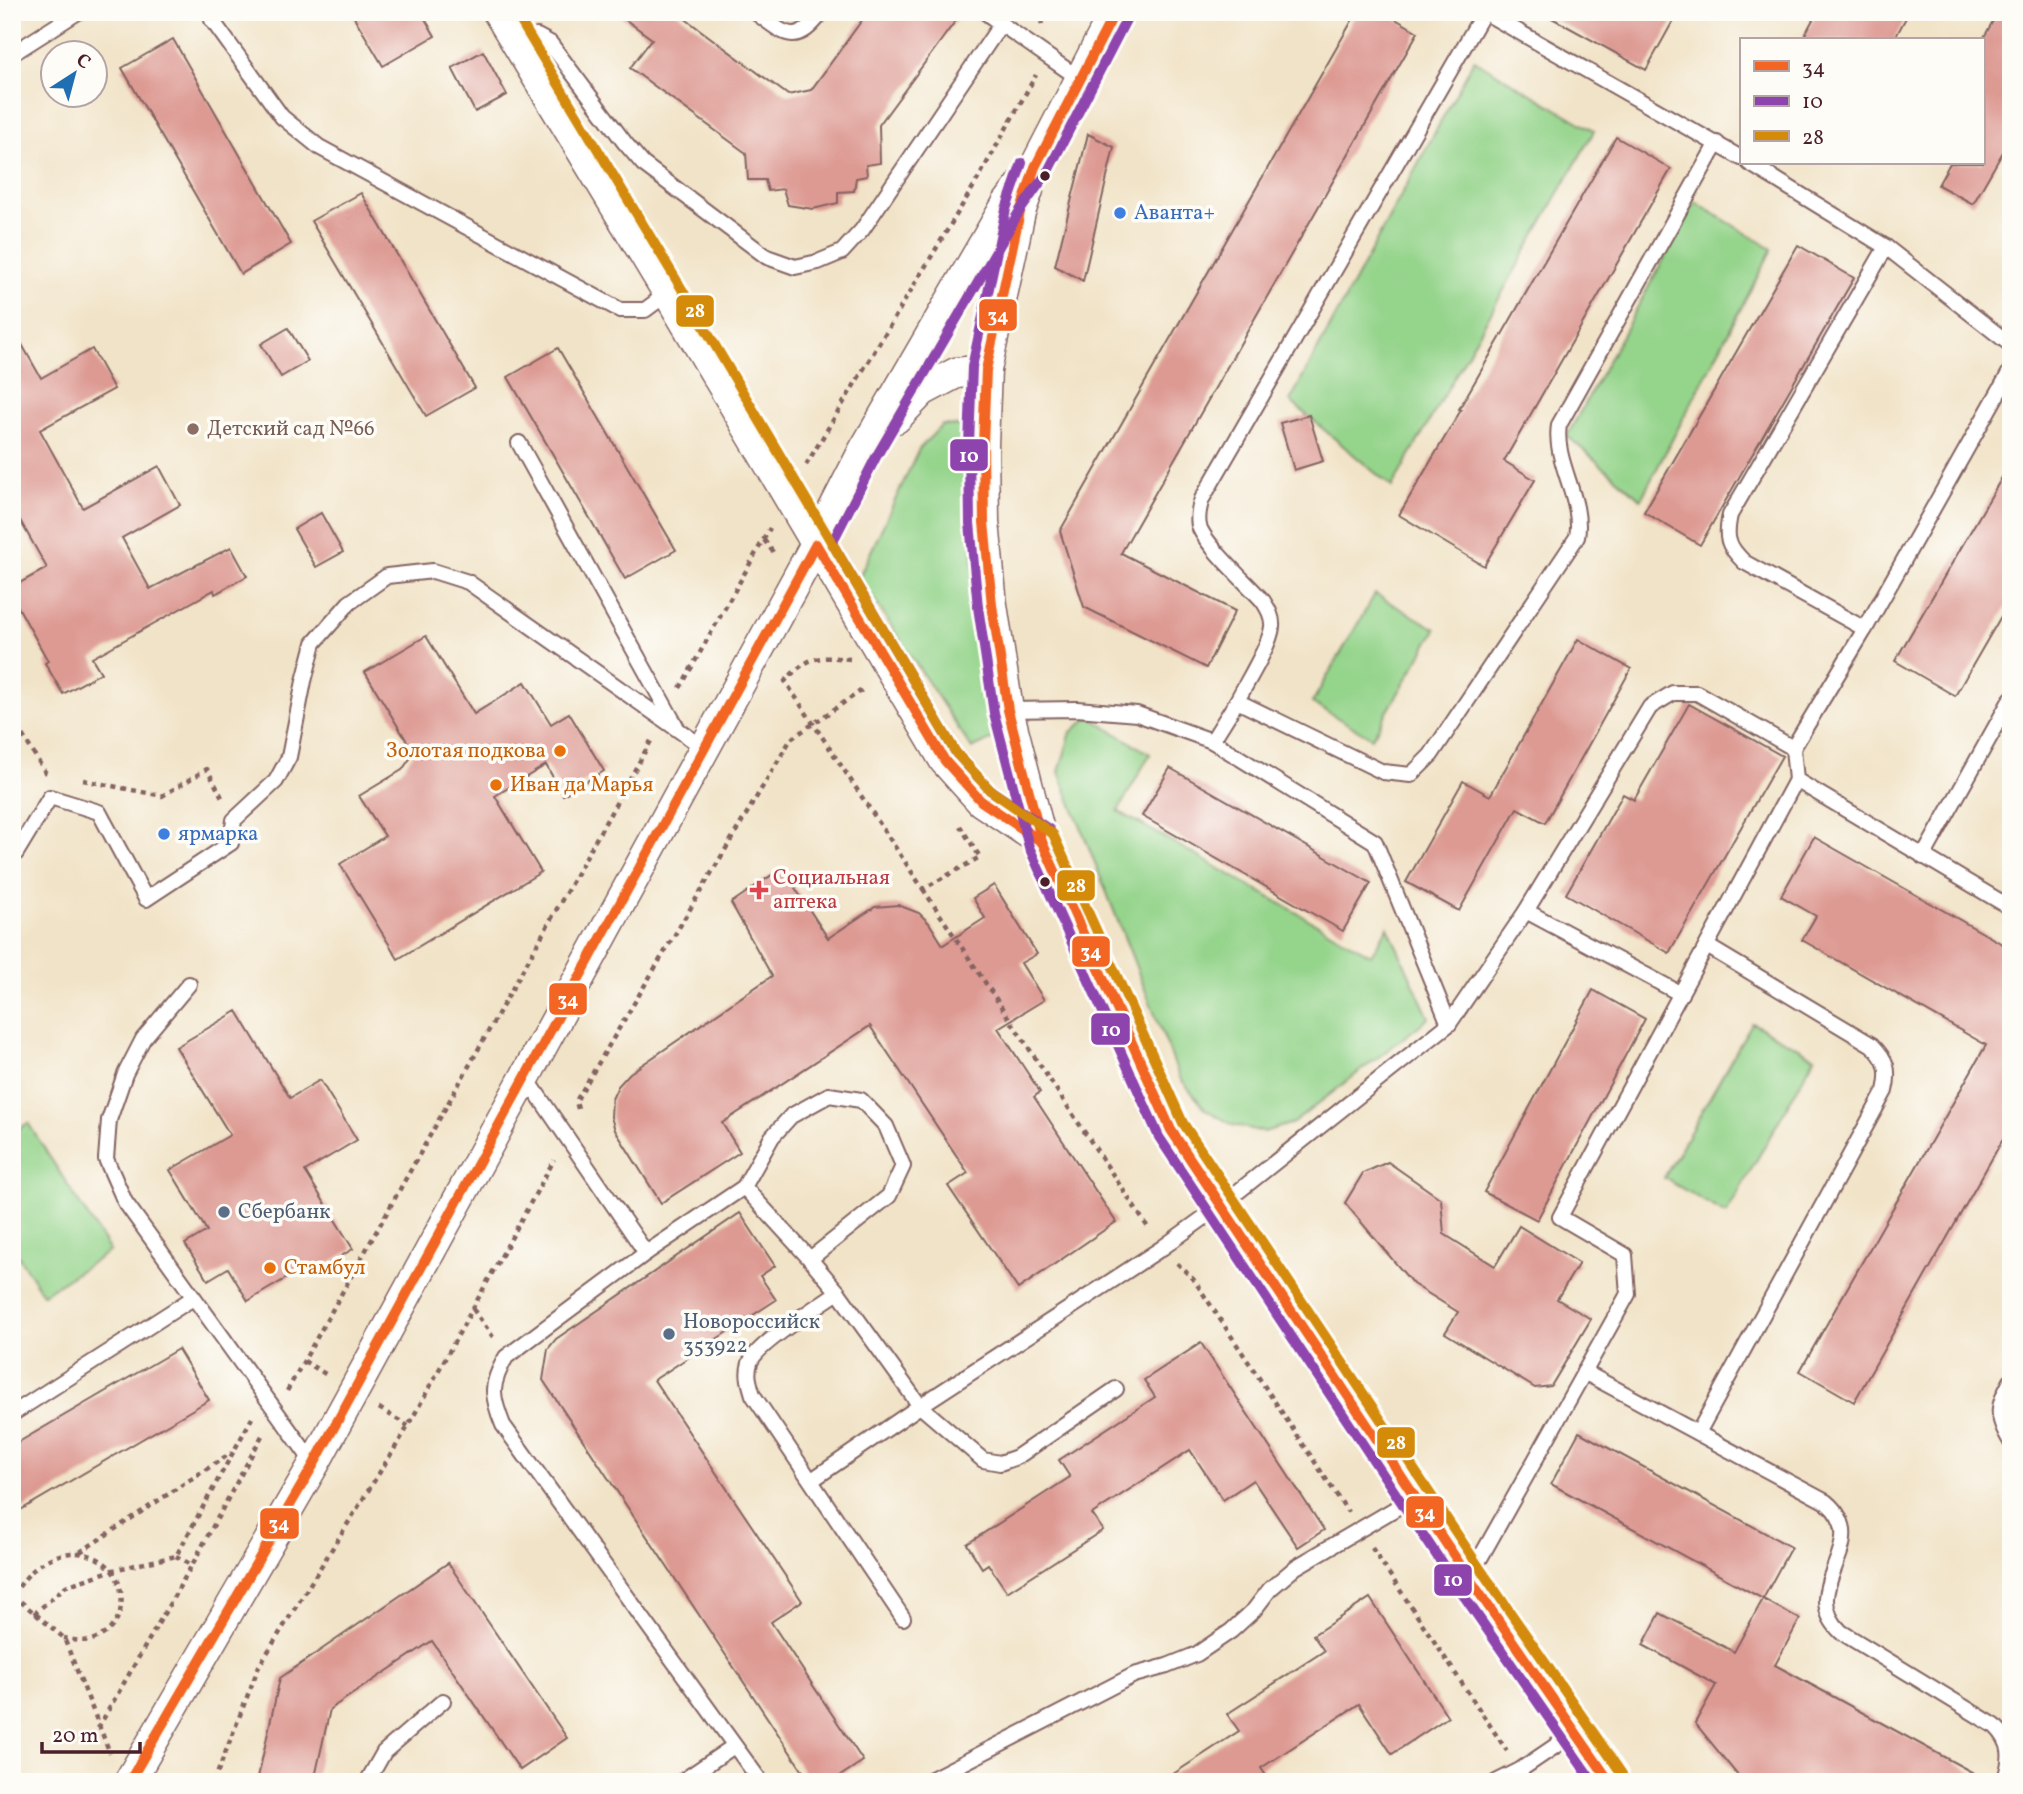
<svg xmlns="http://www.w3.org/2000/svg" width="2023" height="1794" viewBox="0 0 2023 1794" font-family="Vollkorn,serif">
<rect width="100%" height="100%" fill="#fdfcf7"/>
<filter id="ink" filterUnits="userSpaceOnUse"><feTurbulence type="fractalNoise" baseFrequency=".0143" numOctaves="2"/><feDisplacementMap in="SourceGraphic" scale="14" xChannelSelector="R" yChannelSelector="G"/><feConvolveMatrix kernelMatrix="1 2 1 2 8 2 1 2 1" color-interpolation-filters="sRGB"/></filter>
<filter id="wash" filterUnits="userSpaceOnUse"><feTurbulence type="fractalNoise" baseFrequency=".00686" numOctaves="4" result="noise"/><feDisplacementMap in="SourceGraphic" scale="28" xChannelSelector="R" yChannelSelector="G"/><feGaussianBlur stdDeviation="1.57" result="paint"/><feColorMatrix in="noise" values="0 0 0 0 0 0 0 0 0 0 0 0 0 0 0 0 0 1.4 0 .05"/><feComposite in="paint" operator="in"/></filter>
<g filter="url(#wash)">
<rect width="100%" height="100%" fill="#f1e3c7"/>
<g fill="#94d48b" stroke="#6f7a5b" stroke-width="2">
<path d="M1474,60L1594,131L1392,487L1290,401Z"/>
<path d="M1695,202L1772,249L1641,499L1567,436Z"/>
<path d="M942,425L975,427L973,557L987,692L997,737L972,749L859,577L919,449Z"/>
<path d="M1375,594L1436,629L1372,738L1312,703Z"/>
<path d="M1089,717L1150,754L1118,811L1371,955L1388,927L1429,1018L1293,1123L1264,1132L1233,1125L1205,1109L1180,1078L1059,772L1071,732Z"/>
<path d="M1752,1023L1815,1057L1726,1214L1664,1178Z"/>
<path d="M28,1123L110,1251L43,1294L12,1247V1133Z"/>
</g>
<g id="blocks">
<g fill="#dd9a93">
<path d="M351,12H421L435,36L383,66Z"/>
<path d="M615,12H676L788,95L811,90L868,12H962L879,125L880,163L866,165L867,176L856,178L854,191L838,192V203L813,209L788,205L783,189L768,191L765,180H748L746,153L630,68L652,39Z"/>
<path d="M1357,12H1383L1418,32L1121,553L1235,611L1206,668L1084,607L1060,531Z"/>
<path d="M1541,12H1678L1646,70Z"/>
<path d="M1817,12H1909L1894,40H1802Z"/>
<path d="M1998,12H2011V138L1973,204L1938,185L1950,163H1983V39Z"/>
<path d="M173,39L291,244L241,274L122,68Z"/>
<path d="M483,51L507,95L475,112L452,68Z"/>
<path d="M1088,134L1114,147L1083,281L1055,266Z"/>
<path d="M1616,137L1671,169L1504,461L1535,480L1484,566L1399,515L1461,410L1459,409Z"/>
<path d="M361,193L475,388L426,416L311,221Z"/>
<path d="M1798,245L1854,278L1700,545L1644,512Z"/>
<path d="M12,327L41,378L92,349L114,389L40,430L83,508L159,466L180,505L122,538L150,589L231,547L247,576L215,594L214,590L92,658L101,673L63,694L45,663L48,661L12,596V587L47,568L12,506Z"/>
<path d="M288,328L308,361L281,377L261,344Z"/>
<path d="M558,348L676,550L625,579L508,377Z"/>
<path d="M1309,415L1323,461L1294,470L1280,423Z"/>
<path d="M2011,462V599L1955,696L1895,661Z"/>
<path d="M321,513L343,552L316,567L294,529Z"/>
<path d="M426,636L474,714L525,682L551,724L569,713L604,771L563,795L546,765L495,796L541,872L398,959L340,864L385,836L359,796L402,770L414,753L365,672Z"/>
<path d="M1578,639L1631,669L1545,823L1517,808L1459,911L1406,882L1463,781L1490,796Z"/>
<path d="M1689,704L1782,756L1669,953L1566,894L1623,794L1634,800Z"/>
<path d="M1170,768L1371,883L1343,931L1142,816Z"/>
<path d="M1814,837L2011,949V1125L1854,1402L1800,1371L1986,1045L1802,940L1816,916L1781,896Z"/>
<path d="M782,868L828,938L875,907L898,905L919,913L929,923L943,945L985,918L973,898L994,885L1037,954L1021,963L1044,1000L998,1028L1040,1092L1034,1097L1116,1222L1018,1289L948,1186L968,1173L870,1026L722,1123L740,1152L661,1203L615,1130L611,1117L612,1099L618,1086L630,1073L772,976L731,903Z"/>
<path d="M1593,990L1645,1019L1537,1220L1484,1192Z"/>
<path d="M237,1011L290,1098L320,1080L357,1140L305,1171L353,1249L312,1273L307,1266L248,1301L228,1268L208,1280L185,1244L207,1231L170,1170L230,1135L176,1047Z"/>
<path d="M1388,1162L1441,1199L1444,1234L1495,1266L1519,1226L1579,1263L1557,1299L1591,1319L1551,1386L1535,1388L1445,1333L1458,1312L1413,1284L1345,1203L1363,1173Z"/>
<path d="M740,1213L775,1266L760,1276L776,1300L654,1380L802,1601L771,1622L863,1761L831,1782H810L543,1380L548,1349L556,1339Z"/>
<path d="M1201,1343L1324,1530L1298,1547L1253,1480L1223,1500L1190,1450L1092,1514L1103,1530L1007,1592L988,1564L982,1568L967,1544L1070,1477L1059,1460L1155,1397L1144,1380Z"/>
<path d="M178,1349L209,1400L12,1515V1446Z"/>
<path d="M1579,1432L1791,1547L1763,1599L1551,1484Z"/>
<path d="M448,1563L567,1738L520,1770L432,1641L330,1709L314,1782H257L280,1678Z"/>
<path d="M1370,1598L1448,1717L1392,1754L1359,1704L1261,1768L1270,1782H1161L1239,1731L1227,1714L1324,1651L1313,1635Z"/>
<path d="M1763,1599L1800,1619L1775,1665L1990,1782H1743L1695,1723L1716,1685L1643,1645L1660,1613L1734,1652Z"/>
</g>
</g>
</g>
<g filter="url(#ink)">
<use href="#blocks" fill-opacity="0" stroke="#846462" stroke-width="2"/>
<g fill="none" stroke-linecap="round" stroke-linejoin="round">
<g stroke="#846462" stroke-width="18">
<g id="service">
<path d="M755,12C785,34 795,48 822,12"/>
<path d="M985,12L1001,24"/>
<path d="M1484,12L1741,158"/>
<path d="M212,20L282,117L319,147L620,310H645L668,293"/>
<path d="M515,40L537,36L550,43L625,143L643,164L767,257L795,267L818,262L842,252L862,230L1001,24L1080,79"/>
<path d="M12,54L78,12"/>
<path d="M1749,163L1886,247L2011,345"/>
<path d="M519,443L676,726"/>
<path d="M1865,629L1744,562C1727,545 1725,538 1730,515L1886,247"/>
<path d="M1237,701C1246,683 1270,646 1272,627C1273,617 1268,609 1263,601C1248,584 1205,545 1199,526C1197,516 1199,508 1202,499L1484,12"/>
<path d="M1008,710L1077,709L1137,714L1212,741L1237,701L1383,772L1411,775L1431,755L1577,537C1584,499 1553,462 1559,425L1717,143"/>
<path d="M1212,741L1375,842L1449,1024"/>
<path d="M1793,748L1865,629L2011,370"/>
<path d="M12,855L16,853L50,797L99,812L146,899L231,843L234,820L276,781L289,757L304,681L314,643L349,603L387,576L433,571L468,582L704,748"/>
<path d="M1923,857L2011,699"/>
<path d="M1526,911L1681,994"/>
<path d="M189,984L143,1039L125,1074L109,1120L106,1159L125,1202L314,1464"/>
<path d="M525,1076L646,1253L744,1187L772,1137L791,1116L829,1095L861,1100L886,1126L903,1166L889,1196L810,1259"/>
<path d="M744,1187L810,1259L838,1292L920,1406L983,1460L1000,1463L1017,1457L1116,1389"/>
<path d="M646,1253L506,1357C490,1385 491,1395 503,1425L761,1782"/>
<path d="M838,1292C820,1305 755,1345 750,1363C746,1375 750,1384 753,1395L903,1618"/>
<path d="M1584,1372L1826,1502C1877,1545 1794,1586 1841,1632L1995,1726C2013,1743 2012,1759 2004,1782"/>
<path d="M2011,1381C1997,1407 1995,1416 2011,1442"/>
<path d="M12,1414L193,1298"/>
<path d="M1698,1433L1885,1091C1890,1070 1887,1060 1872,1045L1707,946"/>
<path d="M812,1480L920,1406L1162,1248L1220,1206L1449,1024L1526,911L1650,707L1673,693H1697L1793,748L1796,780L2011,908"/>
<path d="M1469,1578L1628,1294L1625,1255L1560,1217L1796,780"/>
<path d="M367,1782L384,1752L443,1701"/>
<path d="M681,1782L734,1746"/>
<path d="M926,1782L1134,1675L1167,1666L1197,1654L1231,1631L1254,1610L1270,1589L1296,1567L1415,1497"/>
<path d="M1496,1782L1520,1770L1576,1732"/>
</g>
</g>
<g stroke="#846462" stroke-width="33">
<g id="minor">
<path d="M498,12L668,293L945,761L981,801L1042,842"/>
<path d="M1028,190L1020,212L986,370L983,444L984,522L992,605L1008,710L1042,842L1171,1130L1469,1578L1610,1782"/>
<path d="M896,418L922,391L956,373L986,370"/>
<path d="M129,1782L314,1464L816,544L864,450L1007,204L1035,167L1115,12"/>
</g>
</g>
<g stroke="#846462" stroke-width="4.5" stroke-dasharray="5 5" stroke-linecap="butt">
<path d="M1039,12L1042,25"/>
<path d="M806,465L978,179L1036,75"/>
<path d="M764,540L776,556"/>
<path d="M850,659C816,656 809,656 785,681L923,889L980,857L960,826"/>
<path d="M680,688L770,528"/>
<path d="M12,718L45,772L47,773"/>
<path d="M83,780L162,796L207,769L224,801"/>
<path d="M923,889L1149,1229"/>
<path d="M578,1109L576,1101L791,739L865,688"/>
<path d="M1177,1263L1194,1280L1348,1512"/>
<path d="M473,1309L493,1337"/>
<path d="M304,1361L327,1375"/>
<path d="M287,1391L652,739"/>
<path d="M379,1408L408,1426"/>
<path d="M1372,1548L1507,1751"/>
<path d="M80,1552L231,1453"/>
<path d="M176,1556L192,1565"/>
<path d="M13,1595C18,1588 23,1580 30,1573C41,1562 57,1553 73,1553C130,1553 138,1627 91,1640C82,1642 73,1640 64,1638"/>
<path d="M13,1595L64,1638L110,1753"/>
<path d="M34,1614L66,1586L113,1570L176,1556L252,1418"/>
<path d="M98,1728L192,1565L264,1432"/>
<path d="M214,1782L259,1666L406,1430L554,1160"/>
</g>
<use href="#service" stroke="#fff" stroke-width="14"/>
<use href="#minor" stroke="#fff" stroke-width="30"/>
<g stroke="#fdfcf7" stroke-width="16">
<g id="bus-1">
<path d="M1115,12L1035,167L1020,212L986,370L983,444L984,522L992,605L1008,710L1042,842L1171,1130L1469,1578L1610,1782"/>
<path d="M129,1782L314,1464L816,544L945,761L981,801L1042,842"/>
</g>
</g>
<g stroke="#fdfcf7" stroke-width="16">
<g id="bus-2">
<path d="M1022,163L1006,209L972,367L969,444L970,523L978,607L994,713L1029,847L1159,1137L1457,1586L1593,1782"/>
<path d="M1050,830L990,790L956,753L832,543L876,457L1019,212L1047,173L1127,18"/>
</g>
</g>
<g stroke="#fdfcf7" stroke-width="16">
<path id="bus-3" d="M515,12L680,286L956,753L990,790L1053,834L1183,1123L1481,1570L1622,1774"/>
</g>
<use href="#bus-1" stroke="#f26522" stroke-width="10"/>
<use href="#bus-2" stroke="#8e44ad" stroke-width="10"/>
<use href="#bus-3" stroke="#d48b09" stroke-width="10"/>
</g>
</g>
<g fill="#4a1f2b" stroke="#fdfcf7" stroke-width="2.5">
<circle cx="1045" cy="176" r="6"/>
<circle cx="1045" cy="882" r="6"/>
</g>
<g fill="#3f7fe0" stroke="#fdfcf7" stroke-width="2.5">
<circle cx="1120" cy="213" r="7"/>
<circle cx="164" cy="834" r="7"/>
</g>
<circle fill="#8d6e63" stroke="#fdfcf7" stroke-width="2.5" cx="193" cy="429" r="7"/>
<g fill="#e8710a" stroke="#fdfcf7" stroke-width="2.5">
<circle cx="560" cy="751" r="7"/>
<circle cx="496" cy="785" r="7"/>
<circle cx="270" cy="1268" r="7"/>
</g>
<path fill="#e0444e" stroke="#fdfcf7" stroke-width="2.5" d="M755.5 879.5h7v7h7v7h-7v7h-7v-7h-7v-7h7z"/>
<g fill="#5c6f8a" stroke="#fdfcf7" stroke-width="2.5">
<circle cx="224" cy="1212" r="7"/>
<circle cx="669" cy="1334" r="7"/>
</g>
<g text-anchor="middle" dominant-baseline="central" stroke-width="7" stroke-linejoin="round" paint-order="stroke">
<g font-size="21" fill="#366cbe" stroke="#fdfcf7" text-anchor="start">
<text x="1134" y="213">Аванта+</text>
<text x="178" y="834">ярмарка</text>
</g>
<g font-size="21" fill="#785e54" stroke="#fdfcf7" text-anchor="start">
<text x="207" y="429">Детский сад №66</text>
</g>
<g font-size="21" fill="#c56008" stroke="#fdfcf7" text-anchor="start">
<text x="546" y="751" text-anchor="end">Золотая подкова</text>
<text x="510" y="785">Иван да Марья</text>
<text x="284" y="1268">Стамбул</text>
</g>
<g font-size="21" fill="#be3a42" stroke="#fdfcf7" text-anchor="start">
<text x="773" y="878">Социальная<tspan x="773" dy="24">аптека</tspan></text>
</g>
<g font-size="21" fill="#4e5e75" stroke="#fdfcf7" text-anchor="start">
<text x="238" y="1212">Сбербанк</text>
<text x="683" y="1322">Новороссийск<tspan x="683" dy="24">353922</tspan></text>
</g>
</g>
<g stroke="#fdfcf7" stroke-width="2.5">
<rect x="675" y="294" width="40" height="34" rx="7" fill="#d48b09"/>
<rect x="978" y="298" width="40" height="34" rx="7" fill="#f26522"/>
<rect x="949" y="438" width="40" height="34" rx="7" fill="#8e44ad"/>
<rect x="1056" y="869" width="40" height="33" rx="7" fill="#d48b09"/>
<rect x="1071" y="935" width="40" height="33" rx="7" fill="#f26522"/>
<rect x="548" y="982" width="40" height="34" rx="7" fill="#f26522"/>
<rect x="1090" y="1012" width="41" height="34" rx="7" fill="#8e44ad"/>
<rect x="1376" y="1426" width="40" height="33" rx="7" fill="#d48b09"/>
<rect x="1405" y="1495" width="40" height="34" rx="7" fill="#f26522"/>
<rect x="259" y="1507" width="41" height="33" rx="7" fill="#f26522"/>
<rect x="1433" y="1563" width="40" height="34" rx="7" fill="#8e44ad"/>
</g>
<g font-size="19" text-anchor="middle" font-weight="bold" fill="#fff">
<text x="695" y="317">28</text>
<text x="998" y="322">34</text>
<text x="969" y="462">10</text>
<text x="1076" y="892">28</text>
<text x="1091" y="958">34</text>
<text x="568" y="1006">34</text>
<text x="1111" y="1036">10</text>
<text x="1396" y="1449">28</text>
<text x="1425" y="1519">34</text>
<text x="279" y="1530">34</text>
<text x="1453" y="1586">10</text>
</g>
<rect width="2023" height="1794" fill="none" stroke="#fdfcf7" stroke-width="42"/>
<rect x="1740" y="38" width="245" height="126" fill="#fdfcf7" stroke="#b5a4a5" stroke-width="2"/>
<rect x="1754" y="61" width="35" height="10" fill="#f26522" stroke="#b5a4a5" stroke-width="2"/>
<text x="1802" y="74" font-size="21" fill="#4a1f2b">34</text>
<rect x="1754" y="96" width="35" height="10" fill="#8e44ad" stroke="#b5a4a5" stroke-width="2"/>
<text x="1802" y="108" font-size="21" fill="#4a1f2b">10</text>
<rect x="1754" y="131" width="35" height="10" fill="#d48b09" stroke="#b5a4a5" stroke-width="2"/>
<text x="1802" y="144" font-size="21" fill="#4a1f2b">28</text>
<g transform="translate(74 74) rotate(36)"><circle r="33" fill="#fdfcf7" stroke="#b5a4a5" stroke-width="2"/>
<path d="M0-5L12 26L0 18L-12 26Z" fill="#1f6fb2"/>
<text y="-10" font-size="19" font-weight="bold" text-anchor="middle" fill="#4a1f2b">С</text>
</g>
<path d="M42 1742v10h98v-10" fill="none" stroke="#4a1f2b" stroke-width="3.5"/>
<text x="52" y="1742" font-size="21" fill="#4a1f2b" stroke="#fdfcf7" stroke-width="5" paint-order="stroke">20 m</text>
</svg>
